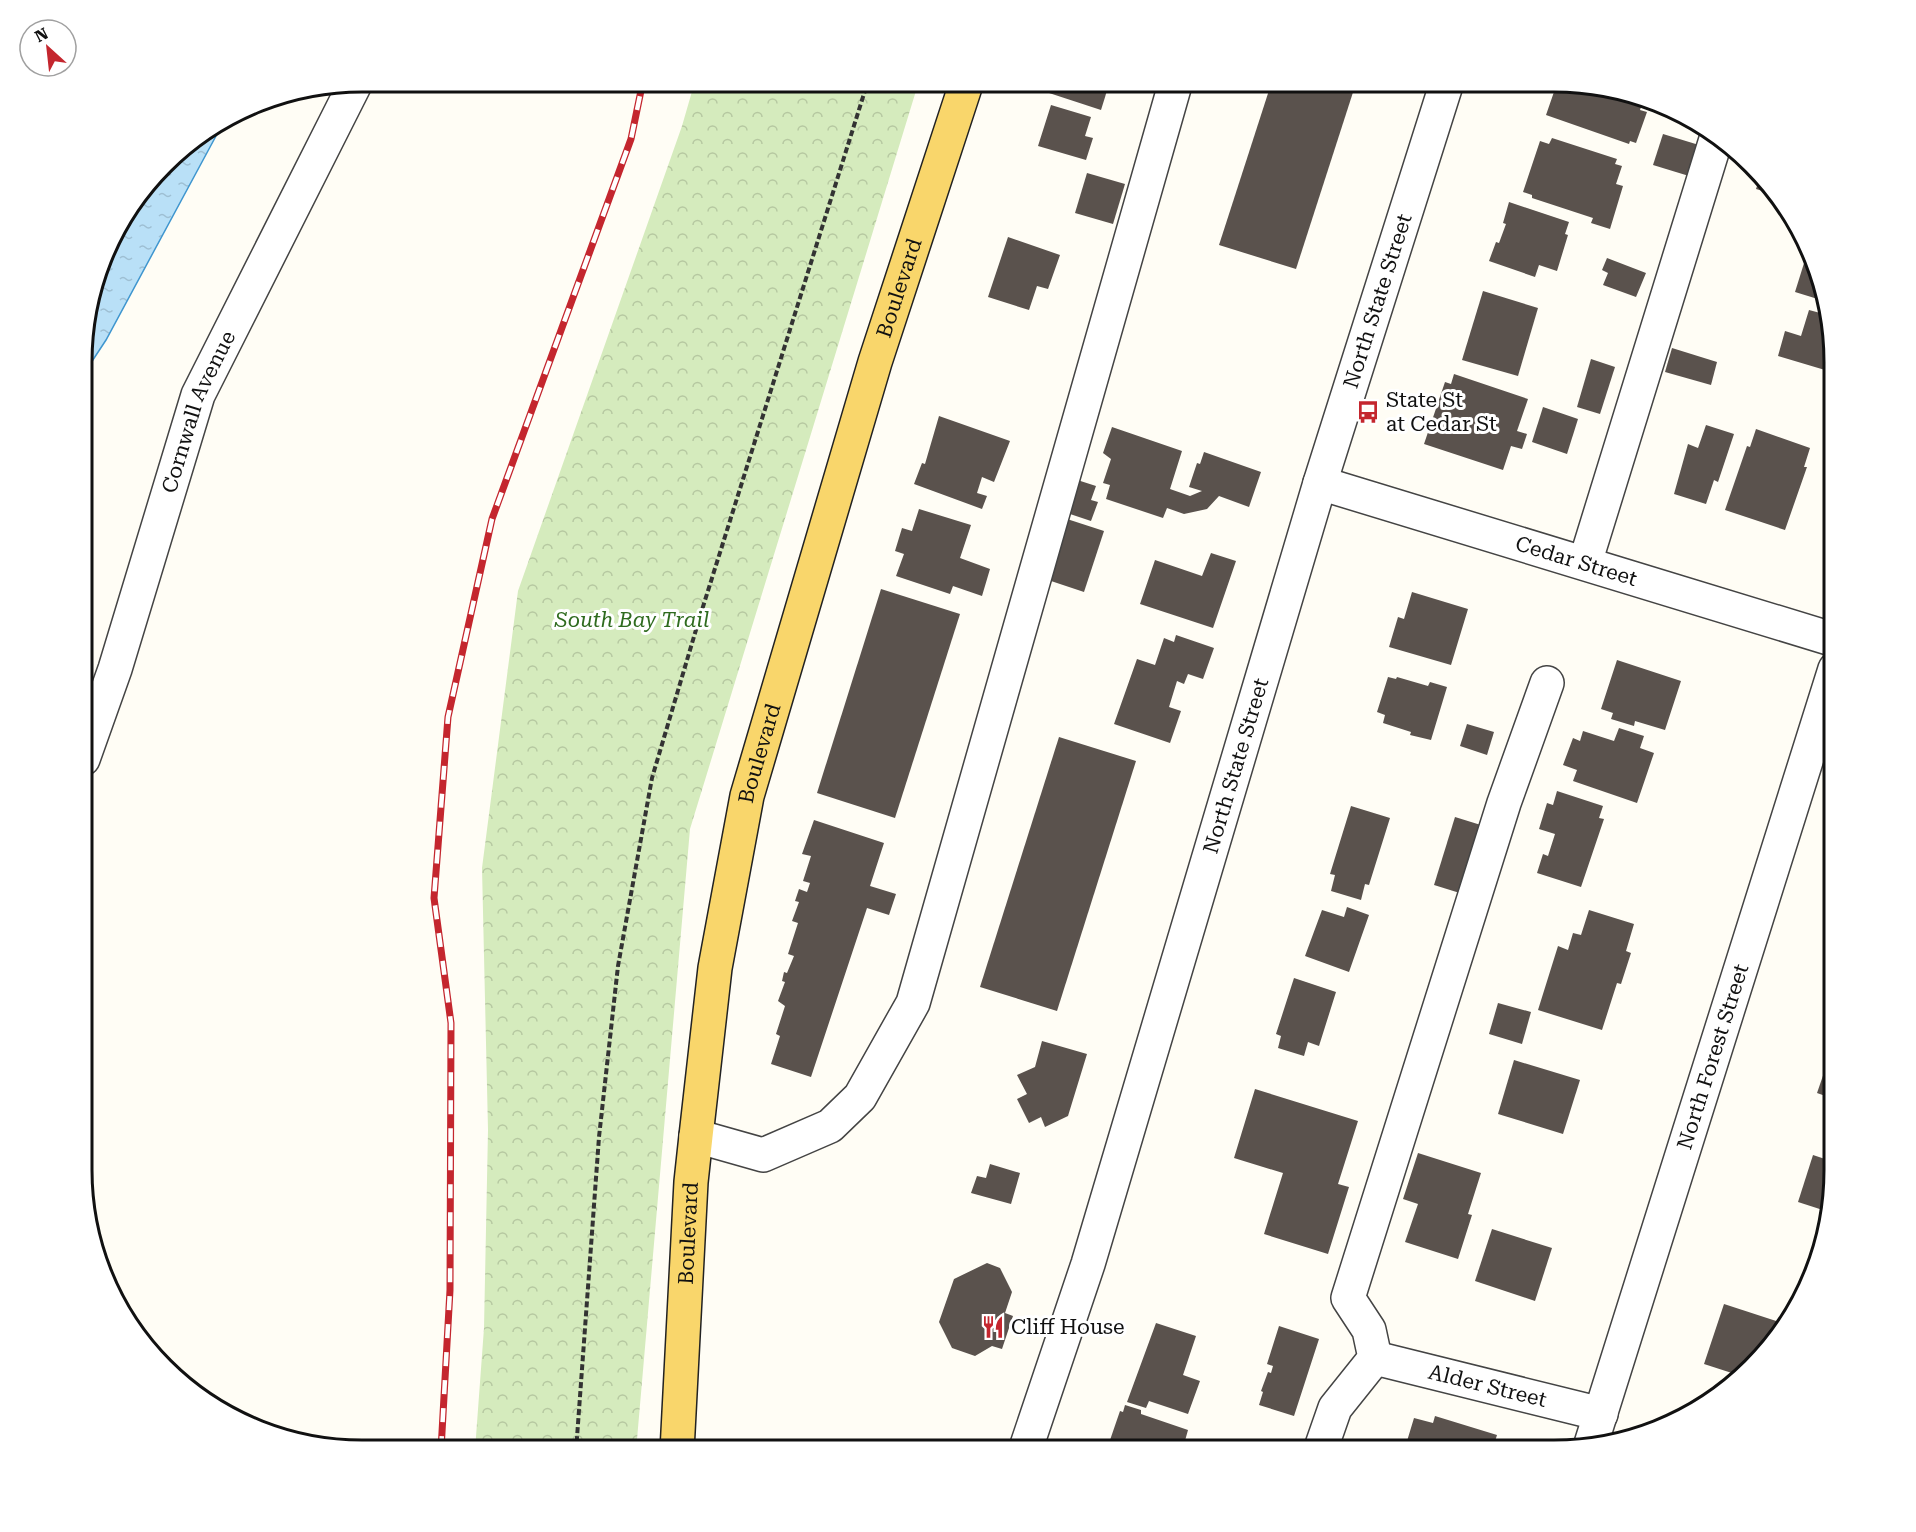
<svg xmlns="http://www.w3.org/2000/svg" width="1916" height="1532" viewBox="0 0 1916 1532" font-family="'Roboto Serif',serif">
<defs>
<pattern id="park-crowns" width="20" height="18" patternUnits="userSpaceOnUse" patternTransform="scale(1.5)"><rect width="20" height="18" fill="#d5ebbd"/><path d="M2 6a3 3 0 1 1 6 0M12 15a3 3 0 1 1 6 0" fill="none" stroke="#b6c8a1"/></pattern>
<pattern id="water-ripples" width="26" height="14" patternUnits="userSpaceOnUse" patternTransform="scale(1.5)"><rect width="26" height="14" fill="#b9e0f7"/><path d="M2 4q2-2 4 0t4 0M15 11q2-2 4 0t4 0" fill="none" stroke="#9ebfd3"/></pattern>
</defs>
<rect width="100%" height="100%" fill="#fffdf5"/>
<path fill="url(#park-crowns)" d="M695,81H919L690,829L636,1451L475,1450L484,1328L488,1130L482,868L518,591L682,126Z"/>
<path fill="url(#water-ripples)" stroke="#3f96cf" stroke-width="1.5" d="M223,123L106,340L83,375V324L118,221L177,150Z"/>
<g fill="#5a524d">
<path d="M1049,81H1110L1101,110L1046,92Z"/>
<path d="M1272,81L1356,83L1296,269L1219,245Z"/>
<path d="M1570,82L1644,98L1640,110L1647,112L1636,143L1630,141L1629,144L1546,115L1555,89L1567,93Z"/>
<path d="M1051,105L1091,117L1085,136L1093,138L1086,160L1038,146Z"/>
<path d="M1663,134L1699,145L1689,176L1653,165Z"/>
<path d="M1552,138L1617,159L1615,164L1622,166L1616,184L1623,186L1610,229L1591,223L1593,218L1532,198V195L1523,192L1540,141L1549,144Z"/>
<path d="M1087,173L1125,184L1113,224L1075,213Z"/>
<path d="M1760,177L1772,192L1773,194L1756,189Z"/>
<path d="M1509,202L1569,222L1565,234L1568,235L1557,271L1539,265L1535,277L1489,261L1496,242L1499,243L1506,224L1503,223Z"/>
<path d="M1008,237L1060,255L1048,289L1037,286L1029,310L988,297Z"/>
<path d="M1607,258L1646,273L1636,297L1603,285L1608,273L1602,270Z"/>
<path d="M1805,260L1812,263L1821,300L1795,292Z"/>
<path d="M1483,291L1538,308L1518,376L1462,360Z"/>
<path d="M1809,310L1824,314L1835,361V373L1778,356L1785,331L1801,336Z"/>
<path d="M1672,348L1717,362L1711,385L1665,372Z"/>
<path d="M1591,359L1615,367L1600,414L1577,407Z"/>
<path d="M1454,374L1528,399L1517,431L1527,434L1522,449L1511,446L1503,470L1424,444L1445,382L1451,384Z"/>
<path d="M1835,398V425L1827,422Z"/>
<path d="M1543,407L1578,419L1567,454L1532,442Z"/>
<path d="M939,416L1010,441L994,482L982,477L977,493L987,496L982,509L914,484L922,463L925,464Z"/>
<path d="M1706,425L1734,434L1718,482L1714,480L1706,504L1674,494L1688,444L1698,448Z"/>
<path d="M1112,427L1182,451L1170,489L1190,496L1202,491L1189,487L1197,463L1200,464L1204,452L1261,472L1249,507L1219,496L1207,509L1184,514L1167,508L1163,518L1106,499L1110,485L1103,483L1111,459L1103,453Z"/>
<path d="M1756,429L1810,448L1804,467H1807L1785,530L1725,510L1747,446L1750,447Z"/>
<path d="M1068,477L1096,486L1091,500L1098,502L1091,521L1058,510Z"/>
<path d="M919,509L971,525L960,558L990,569L982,596L953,586L950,594L896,576L904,554L895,551L902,528L912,531Z"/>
<path d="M1067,519L1104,531L1084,592L1048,580Z"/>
<path d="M1211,553L1236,561L1213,628L1140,604L1155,560L1202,576Z"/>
<path d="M881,589L960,614L895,818L817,793Z"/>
<path d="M1412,592L1468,609L1451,665L1389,647L1398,617L1404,619Z"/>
<path d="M1176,635L1214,648L1203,679L1188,674L1184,684L1177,681L1169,707L1181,711L1170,743L1114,724L1137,659L1155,665L1164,638L1174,642Z"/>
<path d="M1617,660L1681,681L1665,730L1635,721L1634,726L1611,719L1613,713L1601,709Z"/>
<path d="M1388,677L1396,679L1397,677L1428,686L1430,682L1447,687L1431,740L1410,735L1411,732L1383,723L1385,715L1377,712Z"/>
<path d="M1467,724L1494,732L1487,755L1460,746Z"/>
<path d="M1619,728L1644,736L1640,748L1654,753L1637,803L1573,781L1577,770L1563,765L1573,738L1580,741L1583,731L1614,741Z"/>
<path d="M1059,737L1136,761L1057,1011L980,987Z"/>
<path d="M1557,791L1603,806L1599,818L1604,819L1581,887L1537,873L1543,854L1548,856L1555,834L1539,829L1547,803L1553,805Z"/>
<path d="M1351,806L1390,818L1369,885L1365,884L1361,900L1331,891L1335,875L1330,874Z"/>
<path d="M1455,817L1484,826L1463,894L1434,885Z"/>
<path d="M814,820L884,843L870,886L896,894L889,915L867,908L811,1077L771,1064L780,1036L776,1034L785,1006L778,1001L785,982L782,981L784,972L787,973L794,956L788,954L798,923L792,921L799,902L795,901L799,889L807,892L810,883L803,881L811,856L802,854Z"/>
<path d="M1347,907L1369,915L1349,972L1305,956L1322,910L1344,917Z"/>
<path d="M1589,910L1634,924L1626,951L1631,953L1621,984L1617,983L1602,1030L1538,1010L1558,946L1568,950L1573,933L1581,935Z"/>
<path d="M1294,978L1336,992L1319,1046L1308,1042L1304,1056L1278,1048L1281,1036L1276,1034Z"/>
<path d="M1498,1003L1531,1012L1522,1044L1489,1034Z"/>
<path d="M1042,1041L1087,1054L1068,1116L1045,1127L1041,1117L1029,1123L1017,1099L1027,1094L1017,1075L1035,1067Z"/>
<path d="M1514,1060L1580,1080L1563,1134L1498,1114Z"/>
<path d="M1828,1061L1834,1063V1099L1817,1093Z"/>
<path d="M1255,1089L1358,1121L1338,1184L1349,1187L1328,1254L1264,1234L1283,1173L1234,1158Z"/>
<path d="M1418,1153L1481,1173L1468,1214L1472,1215L1458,1259L1405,1242L1418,1204L1403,1199Z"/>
<path d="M1813,1155L1834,1162V1189L1829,1212L1798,1202Z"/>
<path d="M990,1164L1020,1173L1011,1204L971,1193L977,1176L986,1178Z"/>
<path d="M1492,1229L1552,1248L1535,1301L1475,1281Z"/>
<path d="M987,1263L1000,1268L1012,1292L1005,1313L1013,1316L1002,1349L992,1346L975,1356L952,1348L939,1322L954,1279Z"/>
<path d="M1724,1304L1785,1324L1765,1356L1738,1375L1704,1364Z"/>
<path d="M1156,1323L1196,1336L1183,1375L1200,1381L1188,1414L1149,1401L1146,1408L1127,1402Z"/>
<path d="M1279,1326L1319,1339L1294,1416L1259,1405L1263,1392L1261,1391L1268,1372L1271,1373L1273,1366L1267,1364Z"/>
<path d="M1125,1405L1141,1410V1414L1188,1430L1183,1448L1174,1445V1446L1180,1449L1179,1451H1112L1113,1447L1109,1443L1120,1411L1123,1412Z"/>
<path d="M1435,1416L1497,1435L1492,1451H1404L1414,1418L1433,1423Z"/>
</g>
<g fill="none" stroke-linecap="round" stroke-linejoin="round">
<g stroke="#444" stroke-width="36">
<g id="minor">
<path id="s1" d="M1320,483L1835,640"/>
<path d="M1585,563L1717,136"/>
<path id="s2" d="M83,759L115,669L198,395L356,82"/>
<path d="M696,1136L763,1155L830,1126L860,1097L913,1003L1176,81"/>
<path id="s3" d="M1375,1358L1601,1414"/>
<path id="s4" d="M1591,1444L1835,669"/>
<path id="s5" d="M1025,1451L1088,1264L1320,483L1447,82"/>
<path d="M1320,1451L1335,1408L1375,1358L1369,1330L1348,1298L1504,803L1547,683"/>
</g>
</g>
<g stroke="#222" stroke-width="36">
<g id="major">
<path id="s6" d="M677,1451L691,1182L696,1136L715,968L747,796L875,362L967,81"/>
</g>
</g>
<path stroke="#333" stroke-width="4" stroke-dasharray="6 3" stroke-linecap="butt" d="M576,1451L599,1137L618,966L652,778L701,613L868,81"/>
<use href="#minor" stroke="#fff" stroke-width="33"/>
<use href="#major" stroke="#f9d66b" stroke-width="33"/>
<g stroke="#c4262e" stroke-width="7">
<path id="rail" d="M441,1450L450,1290L451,1023L434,898L448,717L492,519L631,139L643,81"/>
</g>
<use href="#rail" stroke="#fff" stroke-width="4.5" stroke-dasharray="14" stroke-linecap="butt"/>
</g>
<defs>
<g id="bus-bare" transform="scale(1.8)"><path d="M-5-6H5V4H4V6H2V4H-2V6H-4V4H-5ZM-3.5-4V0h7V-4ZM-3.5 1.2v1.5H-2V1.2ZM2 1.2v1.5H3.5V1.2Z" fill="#c4262e" stroke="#fff" stroke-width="2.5" paint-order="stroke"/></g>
<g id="restaurant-bare" transform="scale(1.8)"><path d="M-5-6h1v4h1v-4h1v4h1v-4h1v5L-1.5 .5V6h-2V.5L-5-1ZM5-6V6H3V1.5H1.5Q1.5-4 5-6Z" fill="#c4262e" stroke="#fff" stroke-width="2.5" paint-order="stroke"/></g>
</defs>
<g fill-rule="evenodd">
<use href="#bus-bare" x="1368" y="412"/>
<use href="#restaurant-bare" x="993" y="1327"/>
</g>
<g text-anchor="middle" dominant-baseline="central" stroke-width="6" stroke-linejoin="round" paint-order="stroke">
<g font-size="21" fill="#111" stroke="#fff">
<text stroke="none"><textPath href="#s6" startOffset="1190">Boulevard</textPath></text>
<text stroke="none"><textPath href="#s5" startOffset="1203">North State Street</textPath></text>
<text stroke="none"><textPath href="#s2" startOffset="366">Cornwall Avenue</textPath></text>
<text stroke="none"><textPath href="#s1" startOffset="268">Cedar Street</textPath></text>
<text stroke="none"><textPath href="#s6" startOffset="704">Boulevard</textPath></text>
<text stroke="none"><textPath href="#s5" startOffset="717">North State Street</textPath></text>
<text stroke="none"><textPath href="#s4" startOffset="406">North Forest Street</textPath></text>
<text stroke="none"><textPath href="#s6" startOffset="218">Boulevard</textPath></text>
<text stroke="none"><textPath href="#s3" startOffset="116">Alder Street</textPath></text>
</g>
<g font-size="21" fill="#111" stroke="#fff" text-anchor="start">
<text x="1386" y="400">State St<tspan x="1386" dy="24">at Cedar St</tspan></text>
<text x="1011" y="1327">Cliff House</text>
</g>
<g font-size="21" font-style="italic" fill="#2f6b1f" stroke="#fff">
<text x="632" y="620">South Bay Trail</text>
</g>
</g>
<path d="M0 0H1916V1532H0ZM362 92H1554A270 270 0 0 1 1824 362V1170A270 270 0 0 1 1554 1440H362A270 270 0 0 1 92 1170V362A270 270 0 0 1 362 92Z" fill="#fff" fill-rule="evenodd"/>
<path fill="none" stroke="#111" stroke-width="3" d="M362 92H1554A270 270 0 0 1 1824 362V1170A270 270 0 0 1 1554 1440H362A270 270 0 0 1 92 1170V362A270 270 0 0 1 362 92Z"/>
<g transform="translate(48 48) rotate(333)"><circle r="28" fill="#ffffff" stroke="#a0a0a0" stroke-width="1.5"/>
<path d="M0-4.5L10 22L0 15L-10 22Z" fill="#c4262e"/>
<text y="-9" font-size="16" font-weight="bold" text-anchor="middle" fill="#111111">N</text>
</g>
</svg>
